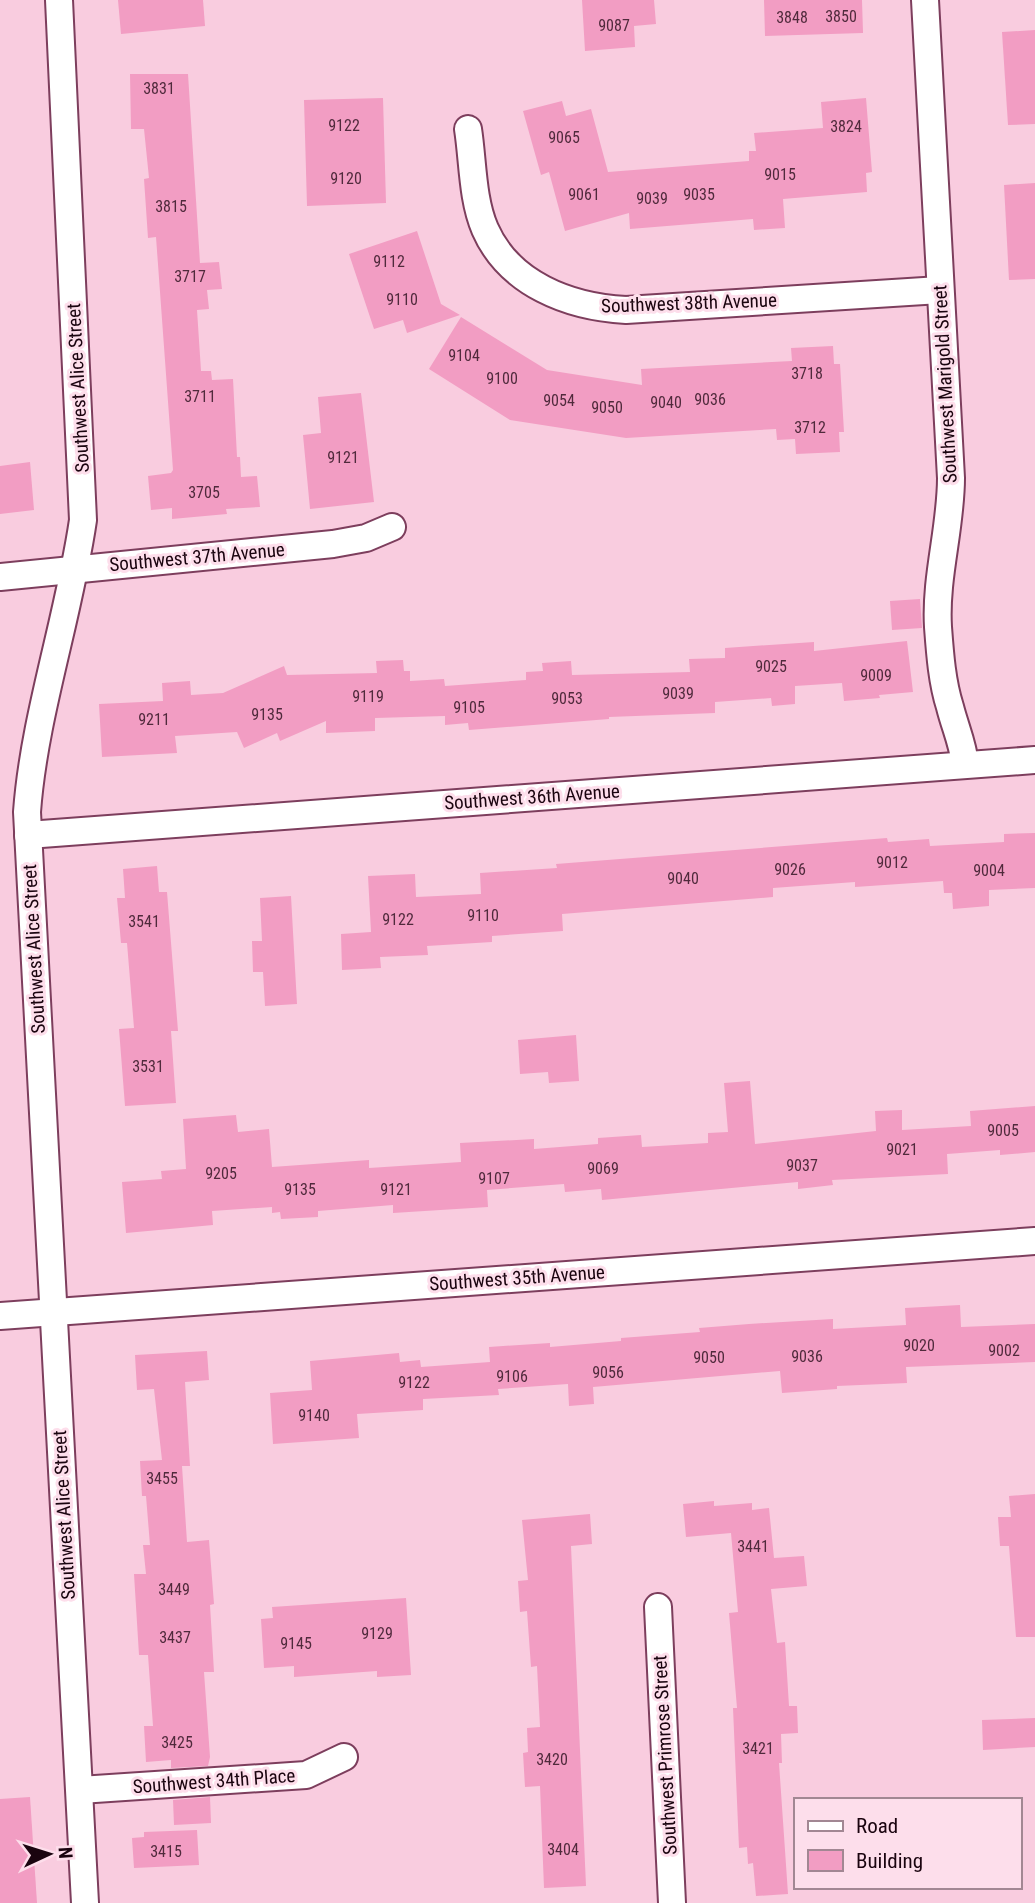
<svg xmlns="http://www.w3.org/2000/svg" width="1035" height="1903" viewBox="0 0 1035 1903" font-family="'Roboto Condensed',sans-serif">
<rect width="100%" height="100%" fill="#f9ccdf"/>
<g fill="#f29dc3">
<path d="M118,0H203L205,26L121,34Z"/>
<path d="M582,0H654L656,24L634,26L635,47L585,51Z"/>
<path d="M764,0H862L863,33L765,36Z"/>
<path d="M1035,30V124L1008,125L1002,32Z"/>
<path d="M130,74H188L200,263L219,262L222,289L207,290L209,309L197,310L201,371H211L212,380L233,379L237,457H240L241,477L257,476L260,507L226,509L227,514L172,519V508L151,510L148,476L171,473L173,470L156,237L148,238L144,179L149,178L144,129H131Z"/>
<path d="M383,98L386,203L307,206L304,100Z"/>
<path d="M866,98L872,172L866,173L867,192L783,199L785,228L754,230L753,219L630,229L629,213L565,231L549,172L541,175L523,111L562,101L566,116L591,109L608,172L749,161V151H756L754,133L823,128L821,102Z"/>
<path d="M1035,183V279L1009,280L1004,185Z"/>
<path d="M417,231L441,304L460,315L407,333L403,320L374,329L349,254Z"/>
<path d="M461,317L547,370L642,385L641,369L792,361L791,348L833,346L834,364H840L844,432H839L840,452L796,454L795,439L777,440L776,429L626,438L510,420L429,369Z"/>
<path d="M361,393L374,502L310,509L303,435L321,433L318,397Z"/>
<path d="M30,462L34,510L0,514V466Z"/>
<path d="M920,599L922,628L892,630L890,601Z"/>
<path d="M907,641L913,692L879,695L880,698L844,701L842,683L795,686V704L772,706L771,698L715,702V713L609,717V719L469,730L468,723L445,725V716L375,718V731L326,733V721L280,741L277,733L244,748L237,732L175,736L177,753L102,757L99,704L163,701L162,683L190,681L191,695L223,693L284,666L287,675L377,673L376,661L403,660L404,671H410V681L444,679L445,686L526,680V672L543,671L542,663L571,661L572,675L690,672L689,659L725,658V648L814,642V651Z"/>
<path d="M1035,833V888L989,890V906L953,909L952,893H944L943,881L855,887V882L773,888V897L562,914L563,931L492,936V942L427,946L428,955L380,957L381,968L342,970L341,934L371,932L368,876L415,874L416,897L481,894L480,873L557,868L556,864L887,838L888,842L929,839L930,846L1004,842V834Z"/>
<path d="M157,866L159,892H167L178,1031H171L176,1103L125,1106L119,1029L134,1028L127,943H121L117,898H125L123,869Z"/>
<path d="M291,896L297,1004L265,1006L263,972H253L252,941H262L260,898Z"/>
<path d="M576,1035L579,1081L549,1083L548,1072L520,1074L518,1040Z"/>
<path d="M750,1081L755,1144L876,1131L875,1111L902,1110V1130L971,1126L970,1111L1035,1106V1152L1000,1155V1150L947,1154L948,1174L832,1180L833,1185L798,1189V1182L602,1200L601,1189L565,1192L564,1184L487,1190L488,1207L393,1213V1205L318,1211V1217L281,1219L280,1212L272,1213V1207L212,1211L213,1225L126,1233L122,1182L162,1179L161,1171L186,1169L183,1119L236,1115L238,1132L269,1129L272,1167L369,1160V1168L461,1162L460,1143L534,1139V1149L598,1144V1138L641,1135L642,1147L708,1143V1133L728,1132L724,1083Z"/>
<path d="M960,1305L961,1327L1035,1324V1362L906,1367L907,1383L837,1386V1389L782,1393L780,1371L593,1387L594,1404L569,1406L568,1384L498,1389L499,1395L423,1399V1410L357,1414L359,1438L273,1444L270,1393L312,1390L310,1361L399,1353L400,1362L420,1360L421,1367L490,1362L489,1347L550,1343V1347L621,1341V1338L700,1332L699,1328L749,1324L833,1319V1329L906,1325L905,1308Z"/>
<path d="M207,1351L209,1380L185,1382L190,1466H182L187,1542L209,1540L214,1604L210,1605L214,1672H204L210,1757L208,1766L171,1768V1760L146,1762L144,1726H153L148,1655H139L134,1574H146L143,1545H150L146,1496H142L140,1461L162,1460L154,1389L137,1390L135,1355Z"/>
<path d="M1035,1494V1637H1016L1009,1546H1000L998,1517H1011L1009,1496Z"/>
<path d="M714,1501V1506L752,1503V1510L769,1508L774,1558L804,1556L807,1586L771,1589L777,1643L785,1642L789,1706H797L798,1733L781,1734L782,1763H779L788,1894L756,1896L753,1863L748,1864L747,1847L739,1848L733,1708H737L729,1613L738,1612L731,1533L686,1537L683,1504Z"/>
<path d="M590,1514L592,1544L571,1546L586,1886L544,1888L540,1786L525,1787L523,1753L528,1752L527,1728L540,1727L537,1666L531,1667L527,1611L520,1612L518,1581L528,1580L522,1520Z"/>
<path d="M406,1598L411,1675L377,1677V1671L294,1677V1666L264,1668L261,1619L273,1618L272,1607Z"/>
<path d="M1035,1718V1747L983,1750L982,1720Z"/>
<path d="M30,1797L37,1903H0V1799Z"/>
<path d="M210,1797L211,1823L174,1825L173,1800Z"/>
<path d="M197,1830L199,1865L134,1868L132,1838L144,1837V1832Z"/>
</g>
<g fill="none" stroke-linecap="round" stroke-linejoin="round">
<g stroke="#7d3e5d" stroke-width="30">
<g id="minor">
<path d="M59,0L83,520C69,617 34,716 27,812L85,1903"/>
<path d="M925,0L951,478C951,528 935,577 938,627C940,654 942,682 950,707C955,727 963,744 965,764"/>
<path d="M468,129C473,161 472,199 485,229C509,284 569,307 626,310L940,290"/>
<path d="M0,577L333,544L366,538L392,527"/>
<path d="M28,835L1035,760"/>
<path d="M0,1316L1035,1241"/>
<path d="M658,1607L672,1903"/>
<path d="M80,1790L306,1775L344,1757"/>
</g>
</g>
<use href="#minor" stroke="#fff" stroke-width="26"/>
</g>
<g text-anchor="middle" dominant-baseline="central" stroke-width="6" stroke-linejoin="round" paint-order="stroke">
<g font-size="16" fill="#502a3c">
<text x="841" y="16">3850</text>
<text x="792" y="17">3848</text>
<text x="614" y="25">9087</text>
<text x="159" y="88">3831</text>
<text x="344" y="125">9122</text>
<text x="846" y="126">3824</text>
<text x="564" y="137">9065</text>
<text x="780" y="174">9015</text>
<text x="346" y="178">9120</text>
<text x="584" y="194">9061</text>
<text x="699" y="194">9035</text>
<text x="652" y="198">9039</text>
<text x="171" y="206">3815</text>
<text x="389" y="261">9112</text>
<text x="190" y="276">3717</text>
<text x="402" y="299">9110</text>
<text x="464" y="355">9104</text>
<text x="807" y="373">3718</text>
<text x="502" y="378">9100</text>
<text x="200" y="396">3711</text>
<text x="710" y="399">9036</text>
<text x="559" y="400">9054</text>
<text x="666" y="402">9040</text>
<text x="607" y="407">9050</text>
<text x="810" y="427">3712</text>
<text x="343" y="457">9121</text>
<text x="204" y="492">3705</text>
<text x="771" y="666">9025</text>
<text x="876" y="675">9009</text>
<text x="678" y="693">9039</text>
<text x="368" y="696">9119</text>
<text x="567" y="698">9053</text>
<text x="469" y="707">9105</text>
<text x="267" y="714">9135</text>
<text x="154" y="719">9211</text>
<text x="892" y="862">9012</text>
<text x="790" y="869">9026</text>
<text x="989" y="870">9004</text>
<text x="683" y="878">9040</text>
<text x="483" y="915">9110</text>
<text x="398" y="919">9122</text>
<text x="144" y="921">3541</text>
<text x="148" y="1066">3531</text>
<text x="1003" y="1130">9005</text>
<text x="902" y="1149">9021</text>
<text x="802" y="1165">9037</text>
<text x="603" y="1168">9069</text>
<text x="221" y="1173">9205</text>
<text x="494" y="1178">9107</text>
<text x="300" y="1189">9135</text>
<text x="396" y="1189">9121</text>
<text x="919" y="1345">9020</text>
<text x="1004" y="1350">9002</text>
<text x="807" y="1356">9036</text>
<text x="709" y="1357">9050</text>
<text x="608" y="1372">9056</text>
<text x="512" y="1376">9106</text>
<text x="414" y="1382">9122</text>
<text x="314" y="1415">9140</text>
<text x="162" y="1478">3455</text>
<text x="753" y="1546">3441</text>
<text x="174" y="1589">3449</text>
<text x="377" y="1633">9129</text>
<text x="175" y="1637">3437</text>
<text x="296" y="1643">9145</text>
<text x="177" y="1742">3425</text>
<text x="758" y="1748">3421</text>
<text x="552" y="1759">3420</text>
<text x="563" y="1849">3404</text>
<text x="166" y="1851">3415</text>
</g>
<g font-size="19" fill="#1a040f" stroke="#fddeeb">
<text transform="translate(689 303) rotate(-2)">Southwest 38th Avenue</text>
<text transform="translate(945 384) rotate(-93)">Southwest Marigold Street</text>
<text transform="translate(78 388) rotate(-93)">Southwest Alice Street</text>
<text transform="translate(197 557) rotate(-5)">Southwest 37th Avenue</text>
<text transform="translate(532 797) rotate(-4)">Southwest 36th Avenue</text>
<text transform="translate(34 949) rotate(-93)">Southwest Alice Street</text>
<text transform="translate(517 1278) rotate(-4)">Southwest 35th Avenue</text>
<text transform="translate(64 1515) rotate(-93)">Southwest Alice Street</text>
<text transform="translate(665 1755) rotate(-93)">Southwest Primrose Street</text>
<text transform="translate(214 1781) rotate(-4)">Southwest 34th Place</text>
</g>
</g>
<rect x="794" y="1798" width="228" height="91" fill="#fddeeb" stroke="#a28793" stroke-width="2"/>
<rect x="808" y="1821" width="35" height="10" fill="#ffffff" stroke="#a28793" stroke-width="2"/>
<text x="856" y="1833" font-size="21" fill="#1a040f">Road</text>
<rect x="808" y="1850" width="35" height="21" fill="#f29dc3" stroke="#a28793" stroke-width="2"/>
<text x="856" y="1868" font-size="21" fill="#1a040f">Building</text>
<g transform="translate(49 1854) rotate(86)" stroke="#fddeeb" stroke-width="5" paint-order="stroke">
<path d="M0-5L12 26L0 18L-12 26Z" fill="#1a040f"/>
<text y="-10" font-size="19" font-weight="bold" text-anchor="middle" fill="#1a040f">N</text>
</g>
</svg>
